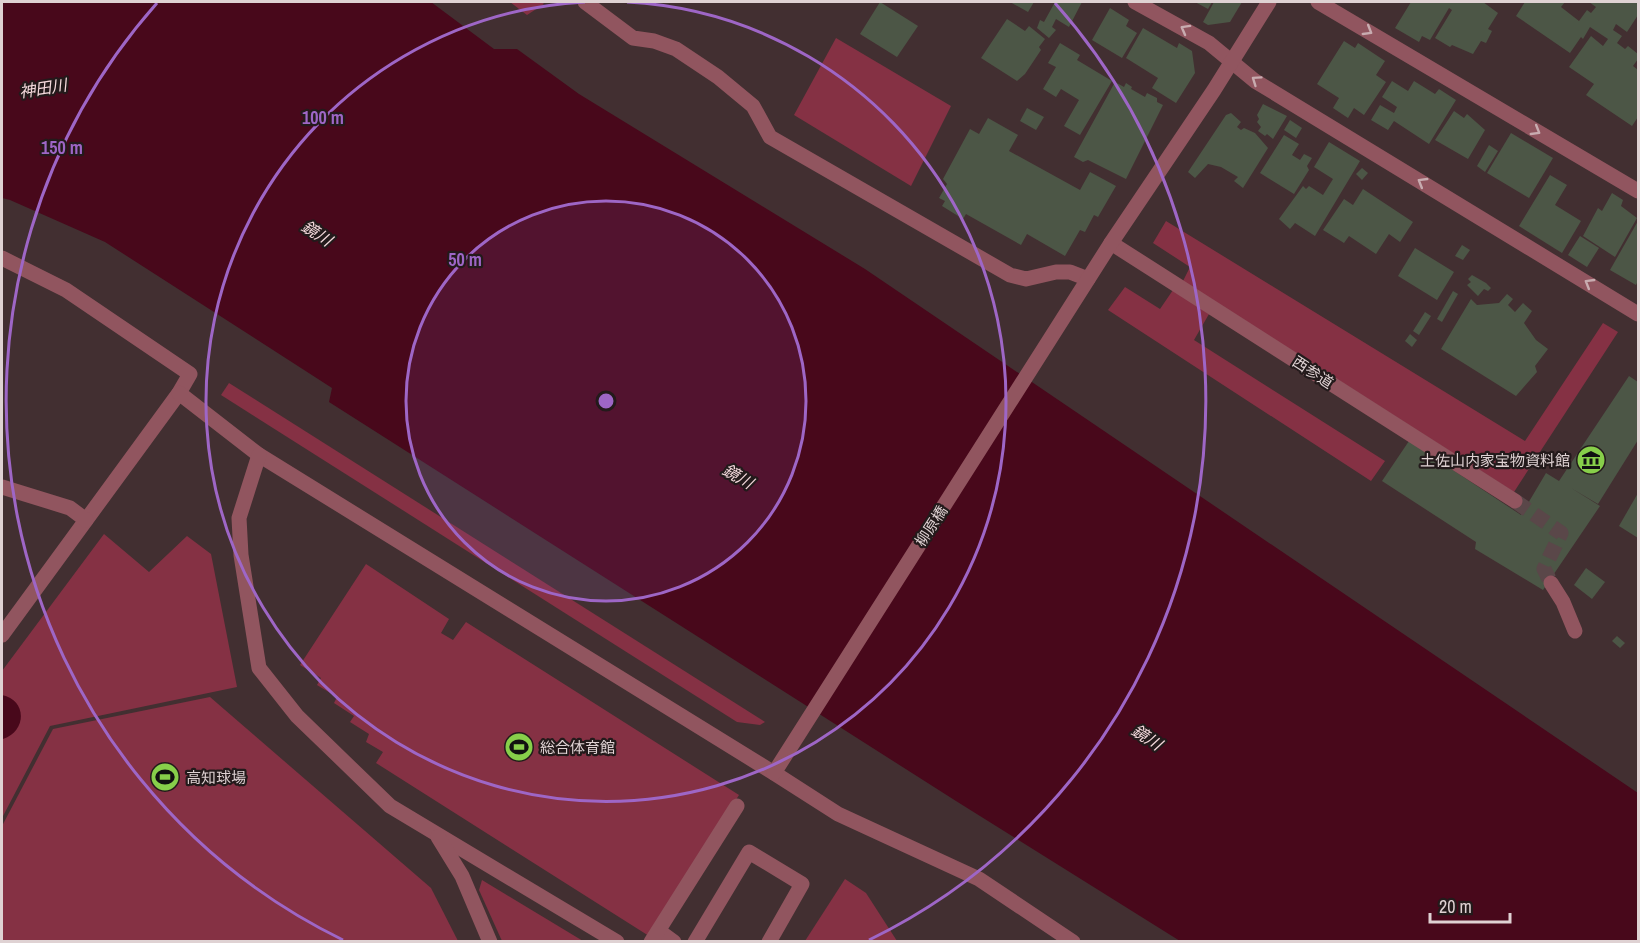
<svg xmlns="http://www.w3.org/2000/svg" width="1640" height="943" viewBox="0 0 1640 943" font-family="'Archivo Narrow','Noto Sans JP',sans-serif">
<rect width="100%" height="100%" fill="#422f31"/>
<g fill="#853144">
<path d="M510,2H542L544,4L527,15Z"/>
<path d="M836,38L951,106L911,186L794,115Z"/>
<path d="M1166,221L1525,441L1603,323L1618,332L1514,492L1183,281L1190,267L1153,243Z"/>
<path d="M1125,287L1160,309L1173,290L1209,314L1194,340L1385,461L1371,481L1108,310Z"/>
<path d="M229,383L765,722L760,725L737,722L221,395Z"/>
<path d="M104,534L149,572L187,536L211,554L237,687L50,726L2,818V671Z"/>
<path d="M366,564L449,619L441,633L453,640L466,622L739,795L649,936L376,763L383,752L366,742L369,734L350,722L354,716L334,703L337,697L317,685L321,678L300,665Z"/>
<path d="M210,697L431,888L458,941H2V826L53,729Z"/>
<path d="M845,879L866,893L897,941H805Z"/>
<path d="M482,880L583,941H502L479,890Z"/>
</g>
<g fill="#48081b">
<path d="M2,2H431L494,49H517L579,94L865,269L1638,793V941H1180L956,801L329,402L332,388L105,242L10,200L2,198Z"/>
<path d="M2,695C27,700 27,731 3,739H2Z"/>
</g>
<g fill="#4c5646">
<path d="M880,2L918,26L897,57L860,34Z"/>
<path d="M1010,2H1034L1028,12Z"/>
<path d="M1055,2H1082L1069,27L1056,19L1052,27L1056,30L1049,38L1037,28L1040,20L1044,22Z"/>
<path d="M1195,2H1212L1208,9Z"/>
<path d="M1214,2H1242L1230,22L1208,25L1203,22Z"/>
<path d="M1411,2H1483L1498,13L1488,29L1492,31L1486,43L1481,41L1473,54L1452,45L1450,47L1435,38L1452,10L1449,8L1430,40L1422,36L1419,42L1395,28Z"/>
<path d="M1525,2H1565L1561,7L1579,21L1587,10L1591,13L1596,7L1589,2H1638V15L1627,32L1616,24L1613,30L1622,36L1617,43L1625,49L1628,46L1638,54V59L1633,66L1638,70V117L1632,126L1586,95L1594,84L1569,67L1591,36L1603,46L1608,39L1590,27L1583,39L1581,37L1570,53L1516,16Z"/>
<path d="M1110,8L1129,20L1126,26L1137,33L1122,58L1092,40Z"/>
<path d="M1007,19L1025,31L1029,26L1045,39L1039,47L1041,50L1025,74L1017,81L981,58Z"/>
<path d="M1143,28L1177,48L1179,43L1192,51L1195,73L1176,103L1152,88L1158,78L1126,58Z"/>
<path d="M1344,41L1355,48L1358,43L1385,61L1376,75L1386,82L1364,115L1354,108L1348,118L1333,108L1339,98L1317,84Z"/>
<path d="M1060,43L1080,55L1077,60L1112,81L1080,135L1064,126L1079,100L1061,89L1056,97L1043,89L1056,67L1048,63Z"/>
<path d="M1392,81L1408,91L1414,81L1435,94L1439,89L1456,100L1429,144L1394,121L1388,130L1371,120L1380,105L1394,113L1397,107L1382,97Z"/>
<path d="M1115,82L1124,87L1126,83L1132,87L1131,89L1145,97L1147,93L1157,98V102L1163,105L1126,179L1088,160L1083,162L1074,157Z"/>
<path d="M1263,104L1287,116L1273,139L1267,134L1265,136L1258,131L1261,127L1257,122L1259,119L1257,115Z"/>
<path d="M1027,108L1044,117L1036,130L1020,121Z"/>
<path d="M1454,111L1464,118L1467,114L1485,130L1468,159L1435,140Z"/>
<path d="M1231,113L1241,122L1237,127L1241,130L1244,128L1255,133L1268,148L1243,188L1234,181L1238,177L1221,167L1208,164L1195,178L1188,172L1226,115Z"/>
<path d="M988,118L1018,135L1009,151L1080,190L1090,172L1116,186L1098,217L1094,215L1085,232L1080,230L1065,256L1027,234L1021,245L966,214L963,219L942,206L945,201L939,198L947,184L943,179L970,129L979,134Z"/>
<path d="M1290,120L1302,128L1296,138L1284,130Z"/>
<path d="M1511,133L1553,158L1529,198L1487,173Z"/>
<path d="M1284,135L1299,144L1292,155L1300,160L1304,154L1312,158L1307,166L1309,170L1294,194L1260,173Z"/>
<path d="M1329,142L1360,161L1315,236L1295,223L1290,229L1279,219L1303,186L1306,189L1309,186L1323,195L1333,179L1314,167Z"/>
<path d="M1489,145L1498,151L1485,172L1477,166Z"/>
<path d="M1362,168L1368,173L1362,180L1356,174Z"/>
<path d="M1550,175L1567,185L1555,205L1581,221L1562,253L1519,226Z"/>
<path d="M1363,189L1413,222L1400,242L1389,234L1376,254L1349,236L1344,243L1323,230L1344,199L1353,205Z"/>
<path d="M1612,193L1623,200L1621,206L1637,218L1615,257L1583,236L1598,208L1602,211Z"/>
<path d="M1638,221V281L1636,285L1610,270Z"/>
<path d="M1580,236L1599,248L1587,267L1568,255Z"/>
<path d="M1462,245L1470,250L1463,260L1455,256Z"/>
<path d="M1415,248L1454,272L1437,300L1398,276Z"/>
<path d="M1472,275L1486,283L1491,288L1488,291L1484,289L1478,296L1467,285L1471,282L1468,279Z"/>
<path d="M1453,291L1458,294L1442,322L1437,319Z"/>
<path d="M1507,294L1513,299L1508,305L1515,312L1523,303L1532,311L1524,323L1536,340L1548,349L1535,366L1537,372L1516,396L1441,349L1471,299L1477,305L1499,303Z"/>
<path d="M1425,312L1431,316L1419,335L1413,331Z"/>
<path d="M1410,334L1417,340L1412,347L1405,341Z"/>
<path d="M1629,376L1638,382V440L1598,504L1571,488L1600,506L1543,590L1475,549L1476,542L1382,481L1409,441L1521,515L1546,473L1559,481Z"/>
<path d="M1638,493V538L1619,526Z"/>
<path d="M1586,568L1605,582L1592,599L1574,585Z"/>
<path d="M1617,636L1625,643L1620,648L1612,641Z"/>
</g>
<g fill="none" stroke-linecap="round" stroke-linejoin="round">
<path stroke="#5a4749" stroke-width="15" stroke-dasharray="15 8" stroke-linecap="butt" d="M1515,501L1561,533L1544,569L1551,583"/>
<g stroke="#91555f" stroke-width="15">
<path d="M585,2L633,38L654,41L676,49L718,77L753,106L770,137L1010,275L1026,279L1056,272H1070L1088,279"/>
<path d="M1135,2L1209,43L1255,81L1638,314"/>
<path d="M1318,2L1638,191"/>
<path d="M1111,243L1515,501"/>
<path d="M2,258L66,290L190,374L179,393L2,635"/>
<path d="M179,393L259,455L774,773L838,814L979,879L1073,942"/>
<path d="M259,455L239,518L241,555L259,668L297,716L390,806L617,942"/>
<path d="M2,487L70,508L86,520"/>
<path d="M1551,583L1563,602L1575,631"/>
<path d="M774,773L1111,243L1214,90L1269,2"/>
<path d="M438,837L462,876L490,942"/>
<path d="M659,931L674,942"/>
<path d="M651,942L737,806"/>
<path d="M695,942L749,852L802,884L769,942"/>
</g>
</g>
<defs><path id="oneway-chevron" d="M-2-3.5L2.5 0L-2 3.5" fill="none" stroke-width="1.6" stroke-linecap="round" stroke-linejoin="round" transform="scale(1.5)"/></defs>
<g stroke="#c8acb0">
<use href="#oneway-chevron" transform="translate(1185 29) rotate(-151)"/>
<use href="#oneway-chevron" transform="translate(1368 31) rotate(31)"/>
<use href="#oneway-chevron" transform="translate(1256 80) rotate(-145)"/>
<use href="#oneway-chevron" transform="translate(1536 131) rotate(31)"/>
<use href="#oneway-chevron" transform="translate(1422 182) rotate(-149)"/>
<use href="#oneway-chevron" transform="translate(1589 283) rotate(-149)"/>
</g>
<circle cx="606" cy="401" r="200" fill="#9e66c6" fill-opacity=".12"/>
<g fill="none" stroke="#9e66c6" stroke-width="3">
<circle cx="606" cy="401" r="200"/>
<path d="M627 2A400 400 0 1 1 585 2"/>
<path d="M343 940A600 600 0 0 1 157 3M1055 3A600 600 0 0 1 869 940"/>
</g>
<defs>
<g id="museum-disc" transform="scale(1.5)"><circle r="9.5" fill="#87cf4a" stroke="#231a1b"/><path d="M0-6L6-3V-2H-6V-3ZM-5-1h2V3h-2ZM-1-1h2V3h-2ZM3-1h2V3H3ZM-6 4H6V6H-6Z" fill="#111"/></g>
<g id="stadium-disc" transform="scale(1.5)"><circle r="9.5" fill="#87cf4a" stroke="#231a1b"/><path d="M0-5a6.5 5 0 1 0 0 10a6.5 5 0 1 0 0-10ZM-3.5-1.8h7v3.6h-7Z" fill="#111"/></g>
</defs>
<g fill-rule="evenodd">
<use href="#museum-disc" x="1591" y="460"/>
<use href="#stadium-disc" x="519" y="747"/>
<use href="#stadium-disc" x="165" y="777"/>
</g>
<g text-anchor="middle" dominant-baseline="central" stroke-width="4.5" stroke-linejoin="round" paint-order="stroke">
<g font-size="15" fill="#dfd2d3" stroke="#231a1b">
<text transform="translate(1313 372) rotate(33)">西参道</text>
<text transform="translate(931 526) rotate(-57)">柳原橋</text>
</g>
<g font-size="15" fill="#dfd2d3" stroke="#231a1b" text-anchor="start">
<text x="1570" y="460" text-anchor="end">土佐山内家宝物資料館</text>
<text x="540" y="747">総合体育館</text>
<text x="186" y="777">高知球場</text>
</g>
<g font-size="16" font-style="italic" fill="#f5dadd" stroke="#231a1b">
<text transform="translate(43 88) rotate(-9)">神田川</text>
<text transform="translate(317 233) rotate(33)">鏡川</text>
<text transform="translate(738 476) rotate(30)">鏡川</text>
<text transform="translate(1147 737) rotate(33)">鏡川</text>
</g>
</g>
<circle cx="606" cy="401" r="9" fill="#9e66c6" stroke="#231a1b" stroke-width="3"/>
<g font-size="18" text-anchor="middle" font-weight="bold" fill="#9e66c6" stroke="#231a1b" stroke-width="4.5" stroke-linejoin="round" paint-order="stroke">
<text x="323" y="124">100 m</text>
<text x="62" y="154">150 m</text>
<text x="465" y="266">50 m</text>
</g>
<rect width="1640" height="943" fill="none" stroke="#dfd2d3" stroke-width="6"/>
<path d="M1430 913v9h80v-9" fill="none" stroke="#dfd2d3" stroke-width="3"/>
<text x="1439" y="913" font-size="18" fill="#dfd2d3" stroke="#231a1b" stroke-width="4.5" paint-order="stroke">20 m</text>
</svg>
